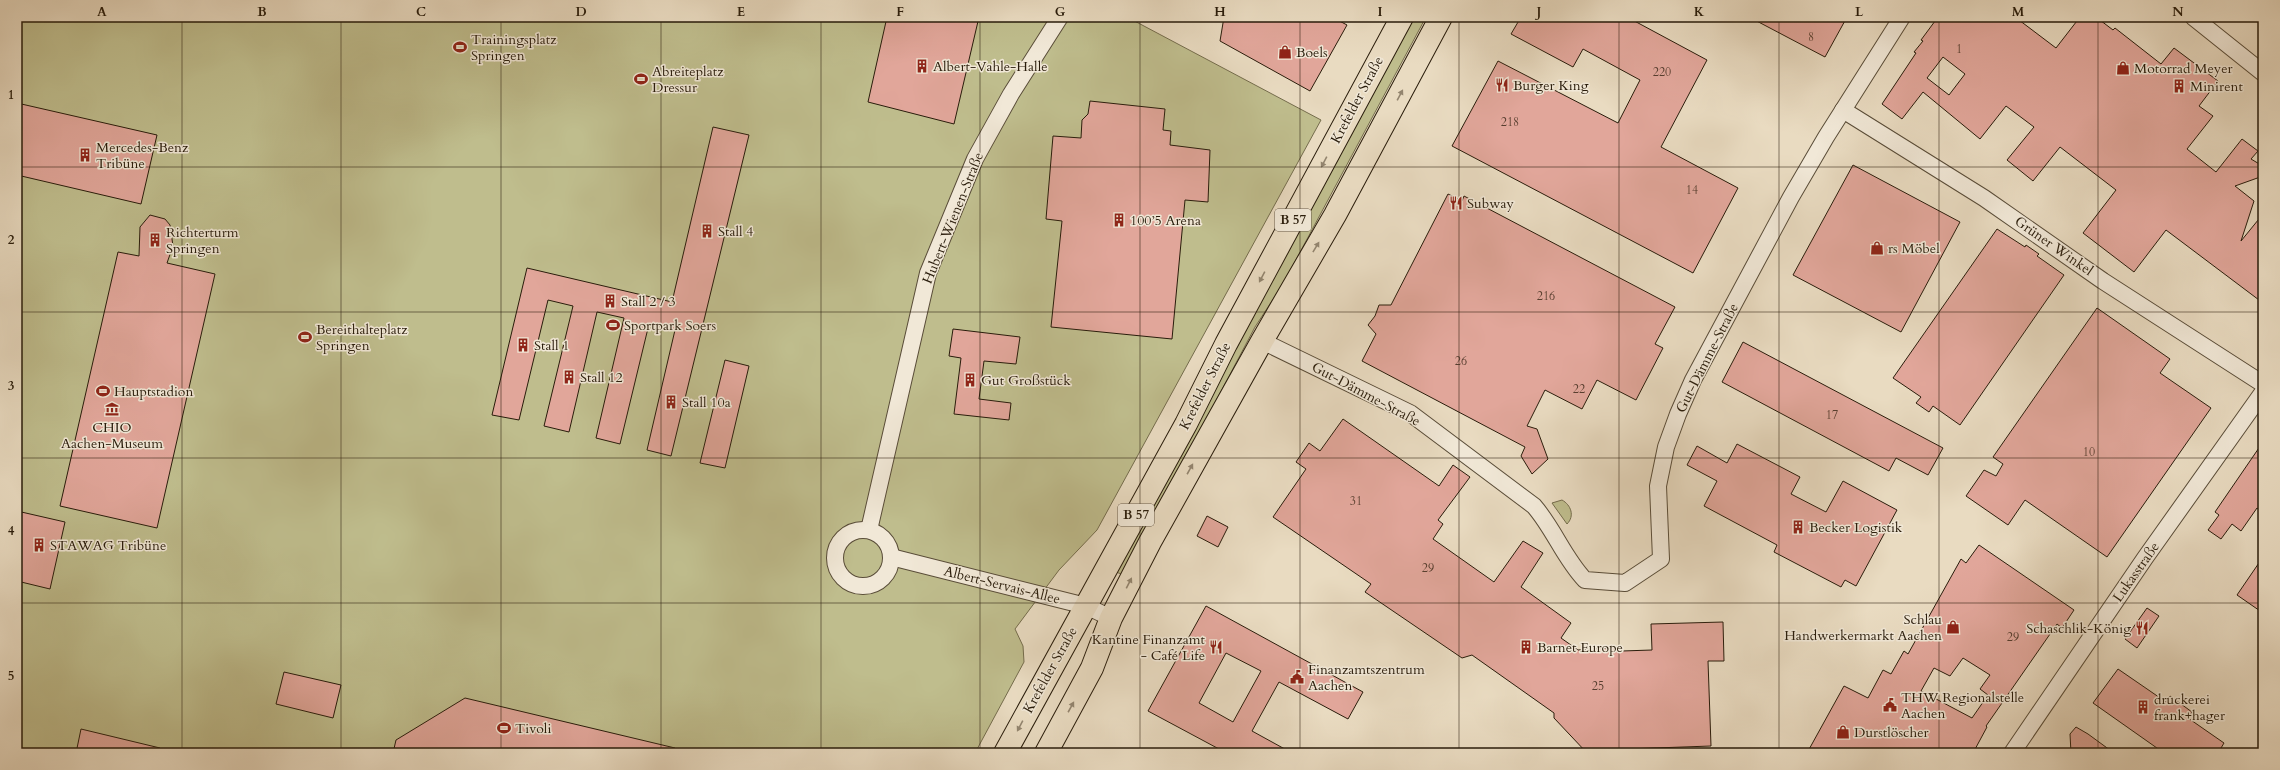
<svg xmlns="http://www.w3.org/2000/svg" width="2280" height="770" viewBox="0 0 2280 770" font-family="Cardo,serif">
<rect width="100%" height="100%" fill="#e9dbc1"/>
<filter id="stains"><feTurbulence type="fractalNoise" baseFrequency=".005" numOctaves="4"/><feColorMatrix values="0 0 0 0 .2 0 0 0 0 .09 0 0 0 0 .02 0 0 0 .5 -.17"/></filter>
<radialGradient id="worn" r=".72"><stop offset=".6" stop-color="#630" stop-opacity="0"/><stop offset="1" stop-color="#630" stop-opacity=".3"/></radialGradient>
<g fill="#bfbd8d" stroke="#746c4c">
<path d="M17,17H1127L1321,120L1097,530L1059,570L1015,629L1023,646L1024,662L975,753H17Z"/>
<path d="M1414,17H1426L1283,284L1255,327L1124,575L1116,572Z"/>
<path d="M1562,500C1571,505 1575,516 1567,524L1552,503Z"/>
</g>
<g fill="#e1a69a" stroke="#291c0b" fill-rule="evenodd">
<path d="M887,17H979L954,124L868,102Z"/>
<path d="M1224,17H1320L1321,20L1332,17L1347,25L1310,91L1220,41Z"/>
<path d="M1521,17H1627L1707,60L1661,147L1738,188L1693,273L1452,146L1498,61L1618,123L1640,80L1583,49L1573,67L1511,34Z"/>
<path d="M1749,17H1847L1825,57Z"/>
<path d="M1938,17H2015L2056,48L2080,17H2096L2113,30L2115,28L2161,64L2174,48L2218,81L2199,106L2213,116L2187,149L2216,172L2242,139L2258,151L2251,159L2261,165L2263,176L2235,186L2254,201L2241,241L2263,214V303L2166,230L2134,272L2083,233L2116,190L2060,147L2033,181L2007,160L2034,127L2006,106L1980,139L1923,92L1902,119L1882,104L1916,53L1914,52L1923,41L1921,40ZM1943,57L1965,74L1949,95L1927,78Z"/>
<path d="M1090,101L1165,109L1163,130L1171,131L1170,145L1210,150L1208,202L1185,200L1172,339L1051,327L1062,221L1046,219L1053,136L1081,138L1082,120L1088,114Z"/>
<path d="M17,103L157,135L141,204L17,175Z"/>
<path d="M713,127L749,135L671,456L647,450L675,330L649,324L620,444L596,438L624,318L597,312L569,432L544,426L573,306L548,300L519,420L492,415L527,268L672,302Z"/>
<path d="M1853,165L1960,222L1901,332L1793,275Z"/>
<path d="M1448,194L1462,201L1464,196L1675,307L1655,344L1663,348L1636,400L1597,380L1582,409L1545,390L1527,426L1537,429L1548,459L1532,474L1521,456L1525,447L1362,361L1376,334L1368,325L1375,316L1379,305H1391Z"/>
<path d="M150,215L165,219L170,225L173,246L167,263L215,274L157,528L60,506L118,252L139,256L140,227Z"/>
<path d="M1997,229L2025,247L2026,245L2039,254L2037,256L2064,275L1960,425L1933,406L1929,412L1916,403L1921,397L1893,378Z"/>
<path d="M2097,308L2170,359L2160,373L2211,408L2107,557L2025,500L2008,525L1966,496L1984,470L1996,476L2003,464L1993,457Z"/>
<path d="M953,329L1020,337L1016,364L984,361L979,399L1011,403L1009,420L954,414L961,358L949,356Z"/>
<path d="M1743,342L1943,448L1928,475L1896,458L1889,471L1722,382Z"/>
<path d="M725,360L749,366L725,468L700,463Z"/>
<path d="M1343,419L1439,486L1453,465L1470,477L1438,520L1443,524L1433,539L1494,582L1523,541L1543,553L1521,587L1571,623L1561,638L1578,650L1622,647V651L1652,650L1651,624L1723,622L1724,661H1708L1711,746L1627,749L1628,753H1587L1554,718V713L1472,655L1462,658L1365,592L1371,584L1273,517L1306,469L1296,462L1309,443L1320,451Z"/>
<path d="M2263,442V512L2257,508L2241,531L2232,524L2221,539L2208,530L2219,515L2215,512Z"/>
<path d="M1737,444L1800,477L1791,494L1826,512L1843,481L1897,510L1856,586L1845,580L1841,587L1774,552L1777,545L1704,506L1717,481L1687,465L1697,446L1727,463Z"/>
<path d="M17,511L65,522L50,589L17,581Z"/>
<path d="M1207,516L1228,527L1218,547L1197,536Z"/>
<path d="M1979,545L2074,610L2062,628L2057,624L1986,726L1987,727L1973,753H1807L1844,686L1868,698L1883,670L1891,674L1904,651L1908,654L1961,559L1966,563ZM1963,658L1990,675L1980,689L1988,695L1972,718L1921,691L1934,668L1950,676Z"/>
<path d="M2263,557V613L2237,595Z"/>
<path d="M1206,606L1363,692L1348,719L1279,682L1252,731L1292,753H1217L1219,749L1148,711ZM1226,653L1261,671L1233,722L1199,703Z"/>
<path d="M2147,608L2159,616L2137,648L2125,639Z"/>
<path d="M2118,669L2166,702L2170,696L2192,712L2188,718L2224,743L2218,753H2164L2093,703Z"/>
<path d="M284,672L341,685L333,718L276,704Z"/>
<path d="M465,698L675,748L674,753H393L396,740Z"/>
<path d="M2076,727L2088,734L2114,753H2071L2070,734Z"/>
<path d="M81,729L160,748V753H76Z"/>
</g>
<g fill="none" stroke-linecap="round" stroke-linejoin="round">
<g stroke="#594c38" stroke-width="18">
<g id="minor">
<path d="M2193,17L2263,73"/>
<path d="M1843,110L1984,198L2103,281L2263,384"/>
<path d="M1262,341L1410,413L1534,506C1554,529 1564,558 1585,580L1625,583L1661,559L1658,486L1666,447L1678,414L1693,380L1791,197L1826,137L1902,17"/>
<path d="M869,530L928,273L975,159L1011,94L1060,17"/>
<circle cx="863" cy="558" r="28"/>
<path d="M891,557L1086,606L1111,618"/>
<path d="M2012,753L2145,558L2263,392"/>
</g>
</g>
<g stroke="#291c0b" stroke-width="24">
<g id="primary">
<path d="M1005,753L1186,424L1226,344L1402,17"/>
<path d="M1046,753L1092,668L1111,618L1150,542L1262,341L1335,215L1441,17"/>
</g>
</g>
<use href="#minor" stroke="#f1e8d7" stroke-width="16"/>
<use href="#primary" stroke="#e9dbc1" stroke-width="22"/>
</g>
<defs><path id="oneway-solid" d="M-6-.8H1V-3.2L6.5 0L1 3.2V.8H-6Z"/></defs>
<g fill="#93856f">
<use href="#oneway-solid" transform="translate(1400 95) rotate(-62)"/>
<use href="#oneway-solid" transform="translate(1324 162) rotate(118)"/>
<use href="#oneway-solid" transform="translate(1316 247) rotate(-59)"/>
<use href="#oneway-solid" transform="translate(1262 277) rotate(118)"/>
<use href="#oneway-solid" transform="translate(1190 469) rotate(-61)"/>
<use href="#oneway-solid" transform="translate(1129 583) rotate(-63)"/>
<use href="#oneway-solid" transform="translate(1071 707) rotate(-61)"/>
<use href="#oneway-solid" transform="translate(1020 726) rotate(118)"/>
</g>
<path fill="none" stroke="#291c0b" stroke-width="1" stroke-opacity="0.55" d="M182,17V753M341,17V753M501,17V753M661,17V753M821,17V753M980,17V753M1140,17V753M1300,17V753M1459,17V753M1619,17V753M1779,17V753M1939,17V753M2098,17V753M17,167H2263M17,312H2263M17,458H2263M17,603H2263"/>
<defs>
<g id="stadium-bare" transform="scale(1.08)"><path d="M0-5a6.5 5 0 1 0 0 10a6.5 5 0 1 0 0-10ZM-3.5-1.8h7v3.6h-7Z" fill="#8f2418" stroke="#f1e8d7" stroke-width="2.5" paint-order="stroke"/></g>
<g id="shop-bare" transform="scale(1.08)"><path d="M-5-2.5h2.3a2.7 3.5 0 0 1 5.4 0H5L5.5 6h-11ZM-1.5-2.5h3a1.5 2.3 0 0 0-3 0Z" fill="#8f2418" stroke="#f1e8d7" stroke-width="2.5" paint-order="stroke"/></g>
<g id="building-bare" transform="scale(1.08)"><path d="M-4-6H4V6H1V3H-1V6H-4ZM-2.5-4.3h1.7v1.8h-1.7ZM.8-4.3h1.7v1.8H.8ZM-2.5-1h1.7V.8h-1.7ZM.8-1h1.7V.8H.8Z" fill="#8f2418" stroke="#f1e8d7" stroke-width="2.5" paint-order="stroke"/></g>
<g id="restaurant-bare" transform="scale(1.08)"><path d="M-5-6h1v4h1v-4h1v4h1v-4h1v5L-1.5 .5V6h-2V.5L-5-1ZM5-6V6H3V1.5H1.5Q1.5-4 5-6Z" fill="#8f2418" stroke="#f1e8d7" stroke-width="2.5" paint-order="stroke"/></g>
<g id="museum-bare" transform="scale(1.08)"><path d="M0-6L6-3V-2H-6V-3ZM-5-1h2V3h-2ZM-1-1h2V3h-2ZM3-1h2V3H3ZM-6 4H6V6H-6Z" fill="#8f2418" stroke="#f1e8d7" stroke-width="2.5" paint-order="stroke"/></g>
<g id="civic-bare" transform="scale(1.08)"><path d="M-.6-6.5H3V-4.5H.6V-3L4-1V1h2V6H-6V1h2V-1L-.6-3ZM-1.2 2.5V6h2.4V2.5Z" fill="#8f2418" stroke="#f1e8d7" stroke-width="2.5" paint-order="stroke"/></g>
</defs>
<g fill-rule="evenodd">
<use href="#stadium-bare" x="460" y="47"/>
<use href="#shop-bare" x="1285" y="52"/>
<use href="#building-bare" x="922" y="66"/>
<use href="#shop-bare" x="2123" y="68"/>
<use href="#stadium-bare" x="641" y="79"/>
<use href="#restaurant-bare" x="1502" y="85"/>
<use href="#building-bare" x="2179" y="86"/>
<use href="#building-bare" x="85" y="155"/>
<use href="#restaurant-bare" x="1456" y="203"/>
<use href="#building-bare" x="1119" y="220"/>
<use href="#building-bare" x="707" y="231"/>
<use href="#building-bare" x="155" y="240"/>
<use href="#shop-bare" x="1877" y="248"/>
<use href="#building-bare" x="610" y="301"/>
<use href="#stadium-bare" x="613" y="325"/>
<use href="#stadium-bare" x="305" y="337"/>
<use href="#building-bare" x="523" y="345"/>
<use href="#building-bare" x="569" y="377"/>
<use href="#building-bare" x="970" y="380"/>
<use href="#stadium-bare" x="103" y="391"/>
<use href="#building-bare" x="671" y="402"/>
<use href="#museum-bare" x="112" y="409"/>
<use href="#building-bare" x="1798" y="527"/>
<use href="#building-bare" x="39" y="545"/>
<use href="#shop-bare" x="1953" y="627"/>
<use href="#restaurant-bare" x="2142" y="628"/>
<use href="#restaurant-bare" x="1216" y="647"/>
<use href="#building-bare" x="1526" y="647"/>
<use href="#civic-bare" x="1297" y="677"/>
<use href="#civic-bare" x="1890" y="705"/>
<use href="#building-bare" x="2143" y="707"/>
<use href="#stadium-bare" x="504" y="728"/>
<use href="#shop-bare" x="1843" y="732"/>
</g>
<g text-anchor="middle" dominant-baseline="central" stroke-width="3" stroke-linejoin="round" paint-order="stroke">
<g font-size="12" fill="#573e2f">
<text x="1811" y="37">8</text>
<text x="1959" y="49">1</text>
<text x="1662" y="72">220</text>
<text x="1510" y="122">218</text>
<text x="1692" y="190">14</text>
<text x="1546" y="296">216</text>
<text x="1461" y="361">26</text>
<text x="1579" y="389">22</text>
<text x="1832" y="415">17</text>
<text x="2089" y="452">10</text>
<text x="1356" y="501">31</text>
<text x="1428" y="568">29</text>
<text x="2013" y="637">29</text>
<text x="1598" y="686">25</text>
</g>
<g fill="#f1e8d7" stroke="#655948" stroke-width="1">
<rect x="1275" y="209" width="36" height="22" rx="3"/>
<rect x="1118" y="504" width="36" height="22" rx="3"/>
</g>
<g font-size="13" font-weight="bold" fill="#291c0b">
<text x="1293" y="220">B 57</text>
<text x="1136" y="515">B 57</text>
</g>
<g font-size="14" fill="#291c0b" stroke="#f1e8d7" text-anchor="start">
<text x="471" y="39">Trainingsplatz<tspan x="471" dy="16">Springen</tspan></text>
<text x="1296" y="52">Boels</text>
<text x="933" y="66">Albert-Vahle-Halle</text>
<text x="2134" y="68">Motorrad Meyer</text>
<text x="652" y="71">Abreiteplatz<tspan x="652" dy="16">Dressur</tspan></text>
<text x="1513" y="85">Burger King</text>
<text x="2190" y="86">Minirent</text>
<text x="96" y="147">Mercedes-Benz<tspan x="96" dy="16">Tribüne</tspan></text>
<text x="1467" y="203">Subway</text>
<text x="1130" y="220">100’5 Arena</text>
<text x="718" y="231">Stall 4</text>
<text x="166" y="232">Richterturm<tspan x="166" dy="16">Springen</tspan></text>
<text x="1888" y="248">rs Möbel</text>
<text x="621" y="301">Stall 2 / 3</text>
<text x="624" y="325">Sportpark Soers</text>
<text x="316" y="329">Bereithalteplatz<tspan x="316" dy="16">Springen</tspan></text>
<text x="534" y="345">Stall 1</text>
<text x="580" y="377">Stall 12</text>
<text x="981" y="380">Gut Großstück</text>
<text x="114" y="391">Hauptstadion</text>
<text x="682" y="402">Stall 10a</text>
<text x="112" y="427" text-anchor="middle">CHIO<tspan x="112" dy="16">Aachen-Museum</tspan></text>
<text x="1809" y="527">Becker Logistik</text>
<text x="50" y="545">STAWAG Tribüne</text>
<text x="1942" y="619" text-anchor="end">Schlau<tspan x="1942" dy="16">Handwerkermarkt Aachen</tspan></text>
<text x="2131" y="628" text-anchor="end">Schaschlik-König</text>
<text x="1205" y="639" text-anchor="end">Kantine Finanzamt<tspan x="1205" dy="16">- Café Life</tspan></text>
<text x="1537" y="647">Barnet Europe</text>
<text x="1308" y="669">Finanzamtszentrum<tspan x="1308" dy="16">Aachen</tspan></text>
<text x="1901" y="697">THW Regionalstelle<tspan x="1901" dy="16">Aachen</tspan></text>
<text x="2154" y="699">druckerei<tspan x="2154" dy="16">frank+hager</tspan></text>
<text x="515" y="728">Tivoli</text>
<text x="1854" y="732">Durstlöscher</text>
</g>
<g font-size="14" fill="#291c0b" stroke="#f1e8d7">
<text transform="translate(1357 100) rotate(-62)">Krefelder Straße</text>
<text transform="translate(953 218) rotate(-68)">Hubert-Wienen-Straße</text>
<text transform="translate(2054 246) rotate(35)">Grüner Winkel</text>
<text transform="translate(1707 358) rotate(-63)">Gut-Dämme-Straße</text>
<text transform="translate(1205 386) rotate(-63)">Krefelder Straße</text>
<text transform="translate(1366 394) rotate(28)">Gut-Dämme-Straße</text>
<text transform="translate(2136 572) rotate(-55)">Lukasstraße</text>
<text transform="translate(1002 585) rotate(14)">Albert-Servais-Allee</text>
<text transform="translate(1050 670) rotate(-61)">Krefelder Straße</text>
</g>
</g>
<rect width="2280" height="770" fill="none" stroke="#e9dbc1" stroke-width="44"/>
<rect x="22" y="22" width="2236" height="726" fill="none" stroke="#291c0b" stroke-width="1.5"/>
<g font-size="13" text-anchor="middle" font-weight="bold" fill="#291c0b">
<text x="102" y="16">A</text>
<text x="262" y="16">B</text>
<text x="421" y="16">C</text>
<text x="581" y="16">D</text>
<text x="741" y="16">E</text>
<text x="900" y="16">F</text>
<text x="1060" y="16">G</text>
<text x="1220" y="16">H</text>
<text x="1380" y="16">I</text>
<text x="1539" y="16">J</text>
<text x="1699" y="16">K</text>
<text x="1859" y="16">L</text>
<text x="2018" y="16">M</text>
<text x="2178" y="16">N</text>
<text x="11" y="99">1</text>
<text x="11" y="244">2</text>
<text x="11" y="390">3</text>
<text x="11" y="535">4</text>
<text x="11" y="680">5</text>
</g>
<rect width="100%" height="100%" filter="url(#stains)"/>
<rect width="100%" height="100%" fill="url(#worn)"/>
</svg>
